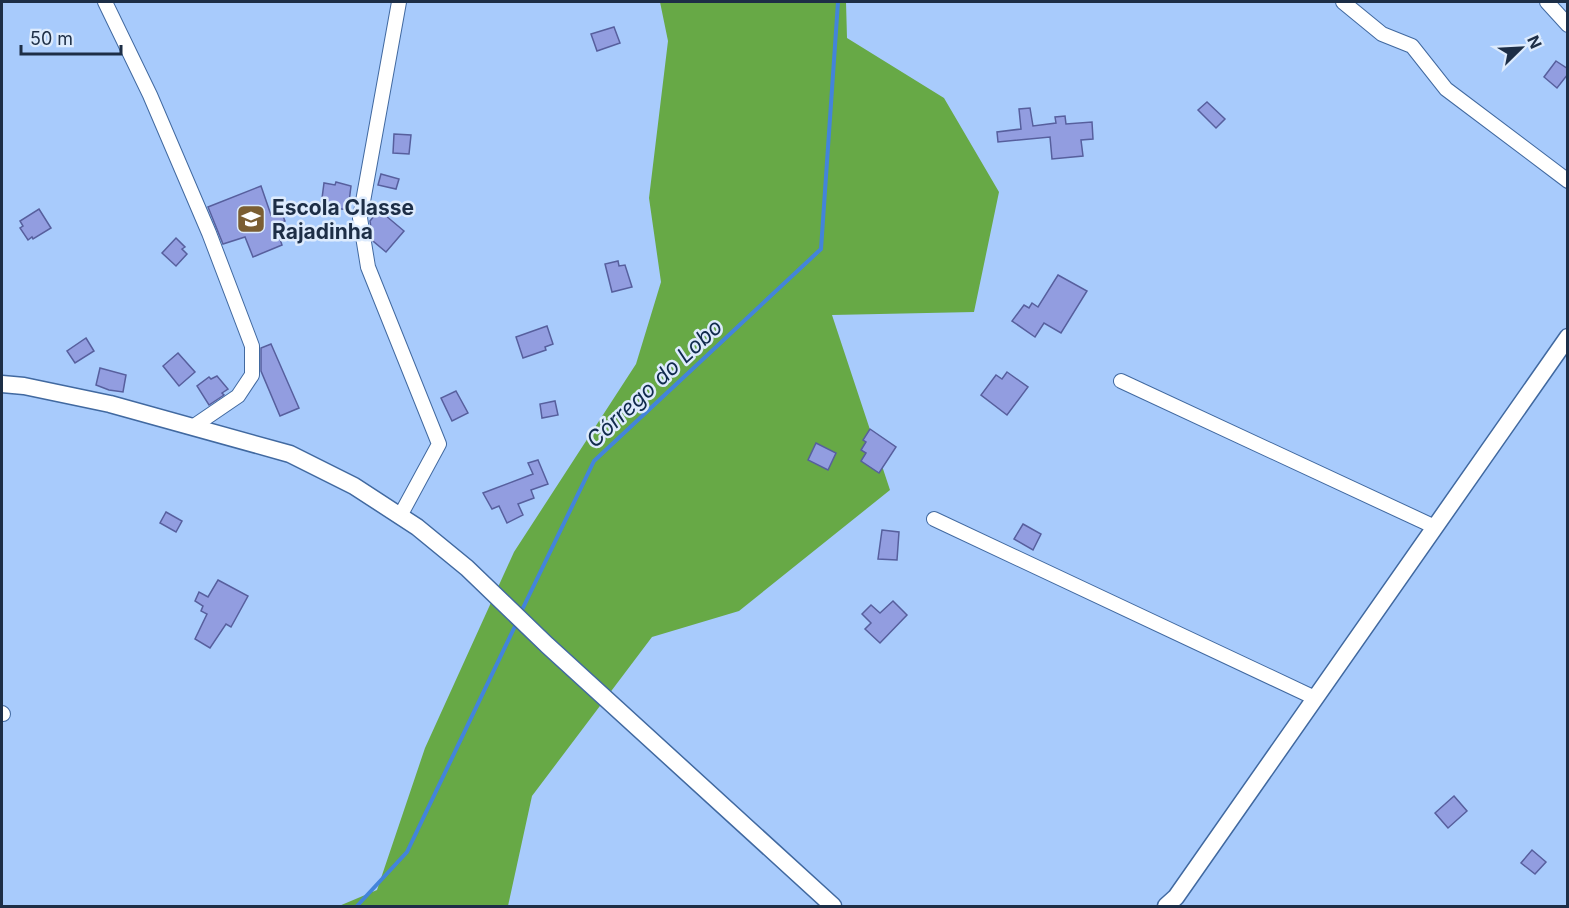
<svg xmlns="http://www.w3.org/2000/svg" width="1569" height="908" viewBox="0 0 1569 908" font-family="Inter,sans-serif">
<rect width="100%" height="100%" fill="#a8cbfc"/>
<path fill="#67a946" d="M660,2H846L847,38L944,98L999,192L974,312L832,315L890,490L739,611L652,637L532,796L508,906H339L377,890L425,748L514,552L636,364L661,282L649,198L668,41Z"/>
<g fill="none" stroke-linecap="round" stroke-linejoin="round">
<g stroke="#4384db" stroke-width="4">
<path d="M521,612L594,461L821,249L838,2"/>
<path d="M357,906L407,852L517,622"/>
</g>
</g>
<g fill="#929de0" stroke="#575f9d" stroke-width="1.5">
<path d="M614,27L620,43L597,51L591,34Z"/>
<path d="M1556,61L1568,69V74L1557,88L1544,77Z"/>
<path d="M1207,102L1225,119L1216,128L1198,110Z"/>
<path d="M1030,108L1033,126L1056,123L1055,117L1065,116L1066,124L1092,122L1093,139L1081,140L1083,156L1052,159L1050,137L998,142L997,132L1021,129L1019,109Z"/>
<path d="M394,134L411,135L409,154L393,153Z"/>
<path d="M381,174L399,179L396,189L378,185Z"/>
<path d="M336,182L351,186L348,210L321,206L324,183L335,185Z"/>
<path d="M261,186L271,215L281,211L285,221L275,224L282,245L253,257L245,237L223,244L208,207Z"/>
<path d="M39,209L51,228L33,239L32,237L28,240L20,228L23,226L20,221Z"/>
<path d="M379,210L404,231L386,252L373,241L370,221Z"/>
<path d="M176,238L185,247L182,249L187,254L176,266L162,253Z"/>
<path d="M618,261L619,266L625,265L632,287L612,292L605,264Z"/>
<path d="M1058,275L1087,291L1061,333L1044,323L1035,337L1012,321L1024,305L1029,308L1032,303L1038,307Z"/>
<path d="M547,326L553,344L545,347L546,350L523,358L516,337Z"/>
<path d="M86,338L94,351L75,363L67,351Z"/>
<path d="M271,344L299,408L280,416L261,371V348Z"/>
<path d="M178,353L195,372L179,386L163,366Z"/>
<path d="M100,368L126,375L123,392L109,390L96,385Z"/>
<path d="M1007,372L1028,387L1007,415L981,395L996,375L1002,379Z"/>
<path d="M217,376L228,389L222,393L224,395L209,405L197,386L209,377L211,379Z"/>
<path d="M456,391L468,413L452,421L441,398Z"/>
<path d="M555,401L558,415L542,418L540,404Z"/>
<path d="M870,429L896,447L879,473L861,461L866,453L861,450L866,442L863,440Z"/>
<path d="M816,443L836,453L828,470L808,460Z"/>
<path d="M538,460L548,484L531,490L534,498L518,504L523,515L507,523L499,506L492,509L483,493L533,474L528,463Z"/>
<path d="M166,512L182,521L176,532L160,523Z"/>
<path d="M1023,524L1041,534L1033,550L1014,539Z"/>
<path d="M882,530L899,532L897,560L878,559Z"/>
<path d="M218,580L248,596L231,627L226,624L210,648L195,639L207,614L201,611L203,606L195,601L199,592L208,597Z"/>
<path d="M893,601L907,615L880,643L865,629L871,623L862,614L871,605L880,613Z"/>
<path d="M1454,796L1467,811L1448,828L1435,813Z"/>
<path d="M1532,850L1546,862L1535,874L1521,863Z"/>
</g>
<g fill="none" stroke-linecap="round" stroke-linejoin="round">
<g stroke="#4169a0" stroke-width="16">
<g id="minor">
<path d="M105,2L150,95L209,233L252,346V375L238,396L194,426"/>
<path d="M399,2L360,218L368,267L439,444L400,516"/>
<path d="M1343,2L1382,34L1412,46L1446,89L1568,181"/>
<path d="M1547,2L1568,25"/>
<path d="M1121,381L1435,527"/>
<path d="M934,519L1315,698"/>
<path d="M2,713L3,714"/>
</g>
</g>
<g stroke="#4169a0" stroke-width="19">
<g id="tertiary">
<path d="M2,384L24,386L110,404L290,454L354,486L417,527L467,568L547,645L833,906"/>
<path d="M1166,906L1176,897L1568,337"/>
</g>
</g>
<use href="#minor" stroke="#fff" stroke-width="14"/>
<use href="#tertiary" stroke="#fff" stroke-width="16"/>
</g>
<defs>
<g id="school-square" transform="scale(1.5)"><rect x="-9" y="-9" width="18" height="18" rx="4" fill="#7b5e32" stroke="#ddebfd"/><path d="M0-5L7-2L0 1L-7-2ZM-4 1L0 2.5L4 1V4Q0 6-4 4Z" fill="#fff"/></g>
</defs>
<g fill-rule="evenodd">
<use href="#school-square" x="251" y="219"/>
</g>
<g text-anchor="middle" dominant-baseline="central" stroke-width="5" stroke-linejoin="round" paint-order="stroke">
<g font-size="21" font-weight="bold" fill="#1d2e46" stroke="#ddebfd" text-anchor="start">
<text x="272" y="207">Escola Classe<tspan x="272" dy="24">Rajadinha</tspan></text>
</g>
<g font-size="22" font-style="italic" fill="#102a4c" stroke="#ddebfd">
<text transform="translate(654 383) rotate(-43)">Córrego do Lobo</text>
</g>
</g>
<rect width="1569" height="908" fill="none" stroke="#1d2e46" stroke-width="6"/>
<g transform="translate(1521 48) rotate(66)" stroke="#ddebfd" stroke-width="4.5" paint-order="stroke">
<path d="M0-4.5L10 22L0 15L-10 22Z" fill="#1d2e46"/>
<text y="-9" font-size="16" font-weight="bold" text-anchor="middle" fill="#1d2e46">N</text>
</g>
<path d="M21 45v9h100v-9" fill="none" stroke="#1d2e46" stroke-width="3"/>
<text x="30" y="45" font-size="18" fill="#1d2e46" stroke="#ddebfd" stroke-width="4.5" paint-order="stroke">50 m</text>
</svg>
